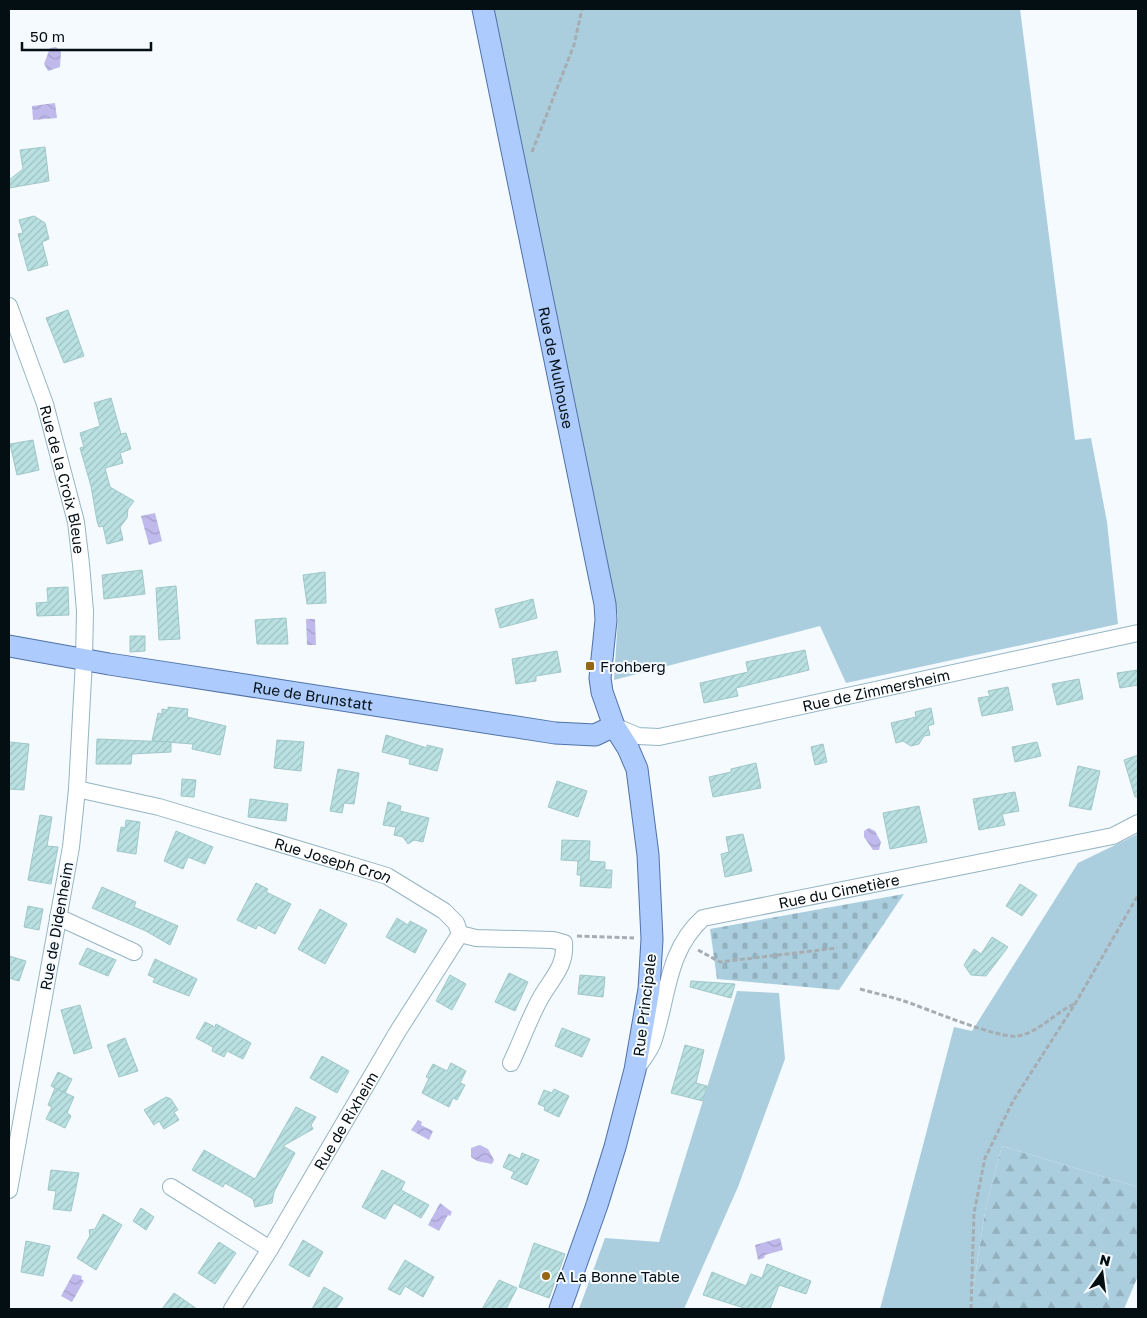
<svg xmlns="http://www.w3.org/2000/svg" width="1147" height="1318" viewBox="0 0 1147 1318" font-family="'Golos Text',sans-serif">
<defs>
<pattern id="forest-firs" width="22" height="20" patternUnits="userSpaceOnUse" patternTransform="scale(1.25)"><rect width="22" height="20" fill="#abcedf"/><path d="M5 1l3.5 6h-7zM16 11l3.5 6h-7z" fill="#92b0be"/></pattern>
<pattern id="cemetery-stones" width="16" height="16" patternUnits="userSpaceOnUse" patternTransform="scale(1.25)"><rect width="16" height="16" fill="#abcedf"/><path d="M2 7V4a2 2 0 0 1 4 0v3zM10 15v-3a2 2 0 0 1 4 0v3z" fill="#92b0be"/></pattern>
<pattern id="water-waves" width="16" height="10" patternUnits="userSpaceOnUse" patternTransform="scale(1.25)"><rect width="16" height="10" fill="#c0baec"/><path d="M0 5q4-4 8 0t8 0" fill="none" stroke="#a39fca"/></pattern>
<pattern id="building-hatch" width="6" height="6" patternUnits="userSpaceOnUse" patternTransform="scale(1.25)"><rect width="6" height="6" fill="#bae1e2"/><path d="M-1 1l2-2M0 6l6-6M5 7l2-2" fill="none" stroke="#9ec0c1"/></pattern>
</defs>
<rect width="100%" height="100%" fill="#f4fafe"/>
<g fill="#abcedf">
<path d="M493,9H1020L1075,440L1091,438L1107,522L1118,624L846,683L820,626L614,680L618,616Z"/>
<path d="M1138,834V1187L1002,1146L986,1206L970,1309H880L954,1027L972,1031L1078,863Z"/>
<path d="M737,991L779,993L785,1059L738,1187L684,1309H579L605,1238L659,1242Z"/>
</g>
<path fill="url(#forest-firs)" d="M1002,1146L1138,1187V1276L1124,1309H970L986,1206Z"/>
<path fill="url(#cemetery-stones)" d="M904,894L839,990L717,979L710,929Z"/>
<g fill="url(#water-waves)">
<path d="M56,47L61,52L60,67L48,71L44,64L50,48Z"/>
<path d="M55,103L57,118L33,120L32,106Z"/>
<path d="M155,513L162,541L149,545L141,516Z"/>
<path d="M306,619H315L316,645H307Z"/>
<path d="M869,828L875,831L881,842L879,850H873L864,837V831Z"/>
<path d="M418,1120L422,1122L421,1125L433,1131L429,1140L411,1130Z"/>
<path d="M480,1145L488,1149L494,1160L492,1164L477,1161L471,1157V1148Z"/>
<path d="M440,1203L452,1212L450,1216L448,1215L439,1231L428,1225Z"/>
<path d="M780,1238L783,1250L765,1255L764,1258L758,1260L755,1245Z"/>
<path d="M73,1274L82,1276L81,1279L84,1281L72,1302L61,1296Z"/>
</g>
<g fill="url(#building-hatch)" stroke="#a0c7c8">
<path d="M45,147L49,181L9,188V180L23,169L20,150Z"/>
<path d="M34,216L45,223L49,239L42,242L48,265L28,271L18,234L23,233L19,220Z"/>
<path d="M68,310L84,356L64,363L46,318Z"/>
<path d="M111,398L121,434L126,433L131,449L120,453L123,463L105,468L110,487L134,501L128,509L127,518L120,527L123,540L107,544L103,526L99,527L97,521L91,486L80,448L84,447L80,433L100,426L94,403Z"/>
<path d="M33,440L39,470L17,475L10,444Z"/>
<path d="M142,570L145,594L104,599L102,575Z"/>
<path d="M325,572L326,603L307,604L303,575Z"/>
<path d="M176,586L180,639L159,640L156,588Z"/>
<path d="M68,587L69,615L37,616L36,603L48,602L47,588Z"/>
<path d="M533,599L537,618L500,628L495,609Z"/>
<path d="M286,618L288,644H257L255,620Z"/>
<path d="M130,636H145V651L130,652Z"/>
<path d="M805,650L809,670L736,688L738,696L704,703L700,683L748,672L746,662Z"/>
<path d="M557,651L561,672L536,676V681L516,684L512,659Z"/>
<path d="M1138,670V685L1120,688L1117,673Z"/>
<path d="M1079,679L1083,699L1057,705L1052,684Z"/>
<path d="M1008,687L1013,710L982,716L978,698L990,696L988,691Z"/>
<path d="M168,707L188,709L187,717L226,726L220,755L192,749L193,744L152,741L158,713L162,714V709L168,710Z"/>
<path d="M931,708L934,724L928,726L930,735L924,736L919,744L911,746L903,741L896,743L891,723L916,717L915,712Z"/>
<path d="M386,735L427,748V745L443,749L437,771L409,764L410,759L382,752Z"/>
<path d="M97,739L171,742V752L132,754L131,764H96Z"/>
<path d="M277,740L304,742L301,771L274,768Z"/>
<path d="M9,742L29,744L24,790L9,789Z"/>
<path d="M1037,742L1041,756L1015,762L1012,747Z"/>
<path d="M823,744L827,762L815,765L811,747Z"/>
<path d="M1138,755V797H1135L1124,760Z"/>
<path d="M756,763L761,788L713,797L709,777L731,772V769Z"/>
<path d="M1078,766L1100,771L1091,810L1069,806Z"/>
<path d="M338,769L359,773L354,804L344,803L342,813L330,811Z"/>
<path d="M182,779L196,780L194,797L181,796Z"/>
<path d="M557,781L587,791L578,817L548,807Z"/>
<path d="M1015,792L1019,811L1002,814L1005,825L979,830L973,799Z"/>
<path d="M250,799L288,804L286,821L248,817Z"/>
<path d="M388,802L401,806L400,811L429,818L423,842L414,840L408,844L403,837L394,835L396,827L383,825Z"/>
<path d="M919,806L927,842L890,849L883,813Z"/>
<path d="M40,815L52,817L47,846L58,847L51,884L28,880Z"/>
<path d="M126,820L140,822L136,854L117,851L121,827L125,828Z"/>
<path d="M176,831L213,847L205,864L188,857L183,869L164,861Z"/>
<path d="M743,834L752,871L725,877L721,854L729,852L726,837Z"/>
<path d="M562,840L590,841L589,861L605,862V870H612L611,888L580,886L581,875H577L578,861L561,860Z"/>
<path d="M256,883L268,889L266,892L291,904L275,934L258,925L256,929L237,920Z"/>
<path d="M1020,884L1037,895L1022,916L1006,906Z"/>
<path d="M102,887L136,902L134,907L178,926L170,945L146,931L92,908Z"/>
<path d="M28,906L43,909L39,930L24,927Z"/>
<path d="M320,909L347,924L325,964L298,949Z"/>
<path d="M397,918L408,925L410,921L427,930L415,953L386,937Z"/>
<path d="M992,937L1008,947L986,976L971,975L964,965L974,949L981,954Z"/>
<path d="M87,948L116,960L108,976L79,964Z"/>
<path d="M9,956L26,961L19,981L9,978Z"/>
<path d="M155,959L197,979L189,996L153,982L155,978L148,975Z"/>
<path d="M509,973L528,982L515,1011L495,1002Z"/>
<path d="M450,975L466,984L452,1010L436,1001Z"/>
<path d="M580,975L605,977L603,997L578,994Z"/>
<path d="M691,981L735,984L731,998L690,987Z"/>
<path d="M80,1005L92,1048L74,1054L61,1010Z"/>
<path d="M205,1022L215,1027L216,1024L251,1043L243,1059L227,1051L224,1057L212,1051L213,1047L196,1038Z"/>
<path d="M562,1028L590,1039L582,1057L555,1046Z"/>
<path d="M125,1038L138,1071L119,1077L107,1045Z"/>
<path d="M685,1045L704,1050L696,1083L707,1086L703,1101L671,1093Z"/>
<path d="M322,1056L349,1071L337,1093L310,1078Z"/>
<path d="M451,1063L466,1071L460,1083L465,1085L457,1100L453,1098L449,1107L422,1093L429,1078L426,1077L433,1064L447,1071Z"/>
<path d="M58,1072L72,1079L65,1093L51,1086Z"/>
<path d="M55,1088L74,1097L67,1113L71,1116L65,1128L46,1119L52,1107L48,1105Z"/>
<path d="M554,1089L569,1096L559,1117L544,1110L545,1107L538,1104L544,1090L552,1093Z"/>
<path d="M166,1097L171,1099L178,1110L174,1112L179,1120L164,1129L159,1121L154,1125L144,1110Z"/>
<path d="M296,1107L316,1117L311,1125L313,1129L283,1146L295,1153L274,1192L272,1203L255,1207L253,1199L225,1183L223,1187L192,1170L204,1150L255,1179Z"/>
<path d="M522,1153L539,1160L527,1185L511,1178L514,1172L503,1167L509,1154L520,1159Z"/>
<path d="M51,1170L79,1173L71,1211L53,1209L56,1191L48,1190Z"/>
<path d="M382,1170L405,1182L401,1190L429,1205L421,1218L394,1203L385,1219L362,1207Z"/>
<path d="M141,1208L154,1217L146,1230L133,1221Z"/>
<path d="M103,1214L122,1225L96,1270L77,1258L90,1236L89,1230L95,1229Z"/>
<path d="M303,1240L323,1252L309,1277L289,1265Z"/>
<path d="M26,1241L50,1246L43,1276L21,1272Z"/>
<path d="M219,1242L236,1253L215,1284L198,1273Z"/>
<path d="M534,1243L565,1254L549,1298L519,1287Z"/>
<path d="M405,1260L434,1277L423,1297L405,1286L400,1295L388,1289Z"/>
<path d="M767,1264L811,1281L806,1294L779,1285L770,1309H747L703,1295L712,1272L746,1286L751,1274L762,1278Z"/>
<path d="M499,1280L517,1288L506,1309H482Z"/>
<path d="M324,1287L343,1298L336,1309H312Z"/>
<path d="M174,1293L197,1309H162Z"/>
</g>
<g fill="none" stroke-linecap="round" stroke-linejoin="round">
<g stroke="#95b4c4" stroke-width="18">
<g id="minor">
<path id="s1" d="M9,306L45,404L76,522L81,564L85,611L84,660L77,789L71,847L9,1190"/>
<path id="s2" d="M614,726L638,736L659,737L1138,633"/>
<path id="s3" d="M77,789L159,807L387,876L444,911L456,923L460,934L476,938L553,940L564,943C566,967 551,979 540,999C529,1019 521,1042 511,1063"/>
<path d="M58,917L134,952"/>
<path id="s4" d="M637,1068C642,1060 650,1051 653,1042C668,999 666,951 703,918L1113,836L1138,823"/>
<path d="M171,1187L270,1249"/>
<path id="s5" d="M232,1309L270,1249L398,1031L460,934"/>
</g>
</g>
<g stroke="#4f72aa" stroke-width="23">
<g id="major">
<path id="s6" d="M483,9L605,604L606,620L600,678L602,692L614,726L628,748L637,769L648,855L652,939L649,989L635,1070L615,1147L597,1205L560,1309"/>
<path id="s7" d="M9,646L109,664L555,733L595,735L614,726"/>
</g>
</g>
<g stroke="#a6adb2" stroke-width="3" stroke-dasharray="5 2.5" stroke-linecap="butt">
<path d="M532,152L574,45L582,9"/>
<path d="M577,936L634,938"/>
<path d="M698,950L720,962L837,948"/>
<path d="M860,989C874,993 888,996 901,1000C926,1008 997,1039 1018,1036C1040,1032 1055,1012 1075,1004"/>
<path d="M971,1309L974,1213L985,1158L1013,1101L1075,1004L1138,895"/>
</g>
<use href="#minor" stroke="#fff" stroke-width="16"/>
<use href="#major" stroke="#adcbfd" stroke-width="21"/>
</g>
<g fill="#946713" stroke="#f4fafe" stroke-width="2">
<rect x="585" y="661" width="10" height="10" rx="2.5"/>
<circle cx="546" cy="1276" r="5"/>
</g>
<g text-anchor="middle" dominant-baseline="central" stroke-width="4" stroke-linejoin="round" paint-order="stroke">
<g font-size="15" fill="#040f14" stroke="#f4fafe">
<text stroke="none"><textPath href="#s6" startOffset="366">Rue de Mulhouse</textPath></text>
<text stroke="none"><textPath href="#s1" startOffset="182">Rue de la Croix Bleue</textPath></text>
<text stroke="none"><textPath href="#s2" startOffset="269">Rue de Zimmersheim</textPath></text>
<text stroke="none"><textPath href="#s7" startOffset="308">Rue de Brunstatt</textPath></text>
<text stroke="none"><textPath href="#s3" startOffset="266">Rue Joseph Cron</textPath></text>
<text stroke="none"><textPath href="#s4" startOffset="305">Rue du Cimetière</textPath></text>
<text transform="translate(56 926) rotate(-80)">Rue de Didenheim</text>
<text transform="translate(644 1005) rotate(-83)">Rue Principale</text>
<text stroke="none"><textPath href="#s5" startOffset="220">Rue de Rixheim</textPath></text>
</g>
<g font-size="15" fill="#040f14" stroke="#f4fafe" text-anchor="start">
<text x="600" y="666">Frohberg</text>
<text x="556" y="1276">A La Bonne Table</text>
</g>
</g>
<rect width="1147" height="1318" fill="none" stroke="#040f14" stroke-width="20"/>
<g transform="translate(1102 1273) rotate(14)" stroke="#f4fafe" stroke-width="4" paint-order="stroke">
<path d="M0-4L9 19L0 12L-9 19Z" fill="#040f14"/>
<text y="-8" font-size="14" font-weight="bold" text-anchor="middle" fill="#040f14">N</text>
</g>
<path d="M22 42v8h129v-8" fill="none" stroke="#040f14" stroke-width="2.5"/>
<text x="30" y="42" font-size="15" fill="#040f14" stroke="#f4fafe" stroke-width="4" paint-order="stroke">50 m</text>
</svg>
